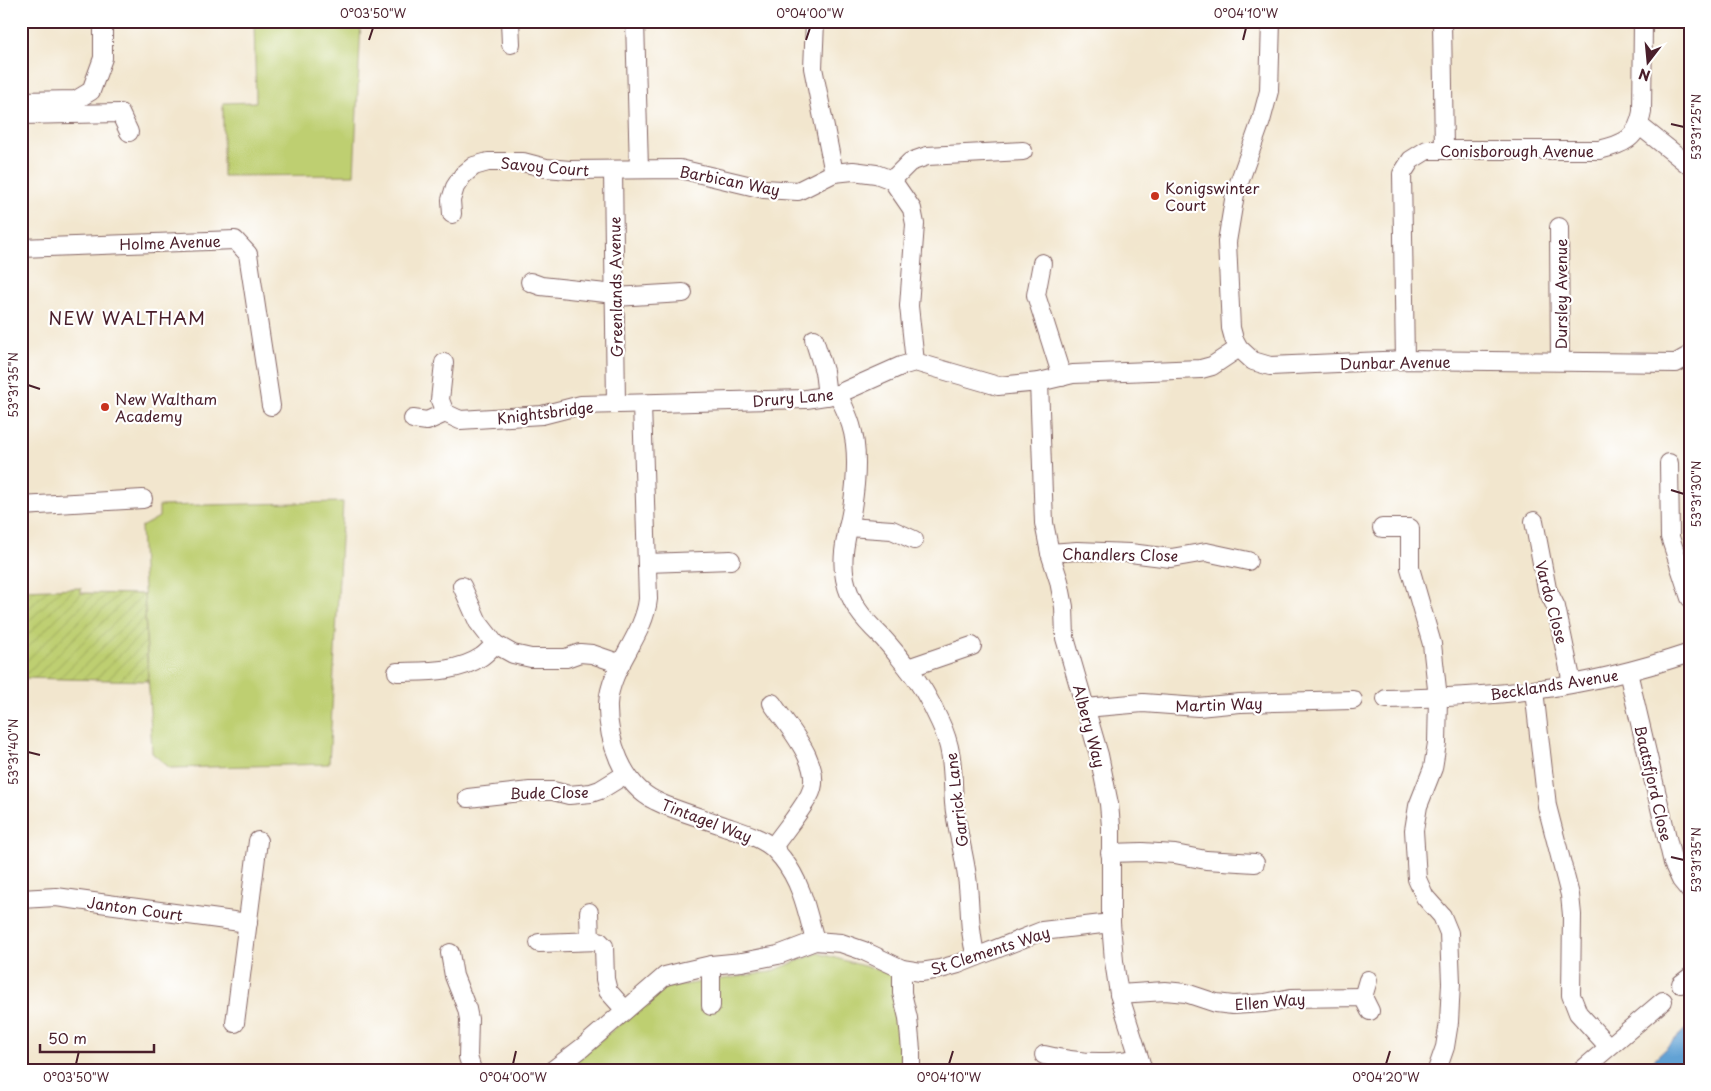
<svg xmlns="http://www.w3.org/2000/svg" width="1711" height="1091" viewBox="0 0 1711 1091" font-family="'Playpen Sans',sans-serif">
<defs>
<pattern id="garden-furrows" width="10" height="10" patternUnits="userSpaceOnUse" patternTransform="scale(1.25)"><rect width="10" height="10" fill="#becf71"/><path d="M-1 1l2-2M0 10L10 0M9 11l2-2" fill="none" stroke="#a5b162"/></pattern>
</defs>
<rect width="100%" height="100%" fill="#fff"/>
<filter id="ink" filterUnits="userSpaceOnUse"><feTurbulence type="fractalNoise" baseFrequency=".02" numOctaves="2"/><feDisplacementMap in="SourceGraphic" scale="10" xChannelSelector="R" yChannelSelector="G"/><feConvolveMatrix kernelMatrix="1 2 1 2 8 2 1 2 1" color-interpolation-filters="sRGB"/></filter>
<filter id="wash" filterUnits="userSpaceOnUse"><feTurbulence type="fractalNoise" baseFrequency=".0096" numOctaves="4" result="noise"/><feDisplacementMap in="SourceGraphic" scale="20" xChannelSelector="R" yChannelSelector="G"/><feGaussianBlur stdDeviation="1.12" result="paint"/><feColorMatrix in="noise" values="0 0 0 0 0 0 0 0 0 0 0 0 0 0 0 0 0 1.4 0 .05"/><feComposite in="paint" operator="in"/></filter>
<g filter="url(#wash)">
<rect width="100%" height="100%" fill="#f2e6ce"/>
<g fill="#becf71" stroke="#84774e">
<path d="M254,21H361L354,175L223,176V103L256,102Z"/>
<path d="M343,502L329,764L170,768L152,753L141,527L159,517V506Z"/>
<path d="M818,953L892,974L902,1062L901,1070H565L663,988L770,972Z"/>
</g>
<path fill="url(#garden-furrows)" stroke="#84774e" d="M81,588V593L144,594L148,681L21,678V590Z"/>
<path fill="#62a2d4" stroke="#566080" d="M1690,1025V1070H1648L1649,1064Z"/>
</g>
<g filter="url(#ink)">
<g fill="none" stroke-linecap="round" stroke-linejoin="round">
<g stroke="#856564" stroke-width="20">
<g id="minor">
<path d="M510,21L511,44"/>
<path d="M635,21L639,169"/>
<path d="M1271,21L1269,91L1261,121L1235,194L1227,242L1231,328L1234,339L1239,348L1253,361L1270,366L1405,360L1676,363L1690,355"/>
<path d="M1442,21L1444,150"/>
<path d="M815,22L813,68L834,173"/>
<path d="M21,101L76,100L91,91L103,58V21"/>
<path d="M21,115L120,113L129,132"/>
<path d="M1640,126L1690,166"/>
<path d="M613,170L616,404"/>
<path d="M892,180L910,162L927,156L1023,151"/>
<path d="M452,214L451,200L455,187L463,175L474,166L488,162H523L546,168L570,170L680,169L764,189L798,191L834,173L853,171L876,174L892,180L912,209L915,224L909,306L915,362"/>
<path d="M1559,227L1560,361"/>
<path d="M21,248L235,240L248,254L271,406"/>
<path d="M1042,263L1036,295L1062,377"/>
<path d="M530,282L541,286L615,294"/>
<path d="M615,297L683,293"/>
<path d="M814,339L824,371L827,396"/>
<path d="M1405,360L1402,174L1411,160L1427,150H1599C1624,144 1637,139 1642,112L1643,21"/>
<path d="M444,363L440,400L445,413L460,420L542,415L581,405L806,399L838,394L901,366L915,362L998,386L1039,382L1073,374L1201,369L1212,366L1239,348"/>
<path d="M1039,382L1044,523L1050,553L1059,581L1064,607L1065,638L1099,755L1109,804L1111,826V923L1114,961L1119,994L1143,1070"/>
<path d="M838,394C843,405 848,415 851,425C859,450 856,483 852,508C848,532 840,555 845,579C850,603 863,619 880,635C890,645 898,656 907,667C921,684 931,702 940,722C954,751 952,772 954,803C956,828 964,852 967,877C971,904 968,930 976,956"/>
<path d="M642,404L648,599C644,637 610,666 608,704C607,739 622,785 656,801C678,812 704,818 727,827C742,832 759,837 772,847C776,850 779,855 782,858C802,883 807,911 815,941"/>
<path d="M413,419L427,421L445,413"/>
<path d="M1669,463L1670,537L1690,598"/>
<path d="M21,506L143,499"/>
<path d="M1534,521L1547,589L1556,607L1572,683"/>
<path d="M848,527L892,530L914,540"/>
<path d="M1382,528H1410V568L1432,644L1438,698L1437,743L1433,768L1418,806L1414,830L1417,879L1425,897L1442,916L1449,933L1451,983L1449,1022L1445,1047L1437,1070"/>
<path d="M1050,553L1077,551L1130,553L1171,558L1206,552L1248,561"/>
<path d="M647,563L731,560"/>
<path d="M462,586L478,622L495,644L513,654L531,658H566L580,653L592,654L621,664"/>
<path d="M908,668L972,646"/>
<path d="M397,672C424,671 457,673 481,657C486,654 491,648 495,644"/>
<path d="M1628,672L1673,863L1681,880L1690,891"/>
<path d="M1534,690L1547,806L1570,895L1572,915L1571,995L1578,1013L1608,1046"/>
<path d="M1386,699C1435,698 1485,696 1534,690C1587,683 1639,670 1690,653"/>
<path d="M772,703C787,726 826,767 809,796C799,814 785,830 773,847"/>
<path d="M1085,708L1143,703L1198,707L1240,703L1353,700"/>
<path d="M468,798L530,791H553L569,795L591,793L600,790L626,774"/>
<path d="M1110,853L1142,852L1175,854L1206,860L1255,863"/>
<path d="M21,899L56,897L248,923"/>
<path d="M589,912L590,941"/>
<path d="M539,943L599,941L604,946L605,979L608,991L625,1010"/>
<path d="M450,953L454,976L467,1009L469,1019L468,1057L472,1070"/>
<path d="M902,969V993L908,1018L911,1050V1070"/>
<path d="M1681,984L1690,977"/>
<path d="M1119,994L1165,991L1186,993L1216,1003L1233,1005L1265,1003L1291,998L1363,997L1370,1011"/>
<path d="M1363,997L1368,980"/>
<path d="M711,1006V965"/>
<path d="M235,1023L258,841"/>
<path d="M1044,1055C1076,1063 1106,1065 1139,1058"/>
<path d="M553,1070L583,1047L665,976L685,971L711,965L742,962L778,955L815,941L841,943L864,951L902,969L921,972L940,969L958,964L1042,931L1111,923"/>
<path d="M1582,1070L1663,1001"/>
</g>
</g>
<use href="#minor" stroke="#fff" stroke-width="18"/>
</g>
</g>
<path fill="none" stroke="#4a1f2b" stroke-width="2" d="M369,40L373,28M806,40L810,28M1243,40L1246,28M1671,124L1684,127M28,385L40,389M1671,490L1684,494M28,752L40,755M1671,857L1684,860M76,1064L79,1051M513,1064L516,1051M949,1064L953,1051M1386,1064L1390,1051"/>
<g fill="#c8321e" stroke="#fff" stroke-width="2">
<circle cx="1155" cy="196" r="5"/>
<circle cx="105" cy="407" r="5"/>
</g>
<g text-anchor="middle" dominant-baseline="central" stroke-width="4.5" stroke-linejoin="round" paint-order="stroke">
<g font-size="15" fill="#4a1f2b" stroke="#fff">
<text x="1517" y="150">Conisborough Avenue</text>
<text transform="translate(545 166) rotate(5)">Savoy Court</text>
<text transform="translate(730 180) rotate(11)">Barbican Way</text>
<text transform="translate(170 242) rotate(-2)">Holme Avenue</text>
<text transform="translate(615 287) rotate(-91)">Greenlands Avenue</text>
<text transform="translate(1560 294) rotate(-90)">Dursley Avenue</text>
<text transform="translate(1395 362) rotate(-1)">Dunbar Avenue</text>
<text transform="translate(793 397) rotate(-5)">Drury Lane</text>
<text transform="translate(545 412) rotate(-7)">Knightsbridge</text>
<text transform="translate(1120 554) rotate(1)">Chandlers Close</text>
<text transform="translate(1552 602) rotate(75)">Vardo Close</text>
<text transform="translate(1554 684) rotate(-9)">Becklands Avenue</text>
<text transform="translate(1219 704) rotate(-2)">Martin Way</text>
<text transform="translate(1090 726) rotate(75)">Albery Way</text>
<text transform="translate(1654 783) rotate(77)">Baatsfjord Close</text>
<text transform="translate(549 792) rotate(-1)">Bude Close</text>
<text transform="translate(956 800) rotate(-97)">Garrick Lane</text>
<text transform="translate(707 820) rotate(21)">Tintagel Way</text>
<text transform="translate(135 908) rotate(8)">Janton Court</text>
<text transform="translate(990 950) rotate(-18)">St Clements Way</text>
<text transform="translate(1270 1001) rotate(-5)">Ellen Way</text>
</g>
<g font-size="15" fill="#4a1f2b" stroke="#fff" text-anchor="start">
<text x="1165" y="187">Konigswinter<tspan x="1165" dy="17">Court</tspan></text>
<text x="115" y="398">New Waltham<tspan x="115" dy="17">Academy</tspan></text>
</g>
<g font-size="18" letter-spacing="1" fill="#4a1f2b" stroke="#fff">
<text x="127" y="317">NEW WALTHAM</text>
</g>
</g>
<rect width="1711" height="1091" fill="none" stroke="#fff" stroke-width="55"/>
<g transform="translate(1648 62) rotate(196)" stroke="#ffffff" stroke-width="4" paint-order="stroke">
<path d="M0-4L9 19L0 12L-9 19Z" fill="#4a1f2b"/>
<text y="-8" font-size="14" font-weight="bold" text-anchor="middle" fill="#4a1f2b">N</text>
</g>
<path d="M40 1044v8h114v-8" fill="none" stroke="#4a1f2b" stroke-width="2.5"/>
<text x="48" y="1044" font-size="15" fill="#4a1f2b" stroke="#ffffff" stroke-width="4" paint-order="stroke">50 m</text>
<rect x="28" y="28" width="1656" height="1036" fill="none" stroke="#4a1f2b" stroke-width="2"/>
<g font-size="12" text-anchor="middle" fill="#4a1f2b">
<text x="373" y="18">0°03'50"W</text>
<text x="810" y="18">0°04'00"W</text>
<text x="1246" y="18">0°04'10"W</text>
<text transform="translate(1697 127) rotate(-90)" y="4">53°31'25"N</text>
<text transform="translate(14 385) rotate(-90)" y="4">53°31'35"N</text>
<text transform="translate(1697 494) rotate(-90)" y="4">53°31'30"N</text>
<text transform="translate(14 752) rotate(-90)" y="4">53°31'40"N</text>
<text transform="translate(1697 860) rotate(-90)" y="4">53°31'35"N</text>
<text x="76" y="1082">0°03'50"W</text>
<text x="513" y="1082">0°04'00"W</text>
<text x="949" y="1082">0°04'10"W</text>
<text x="1386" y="1082">0°04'20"W</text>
</g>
</svg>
